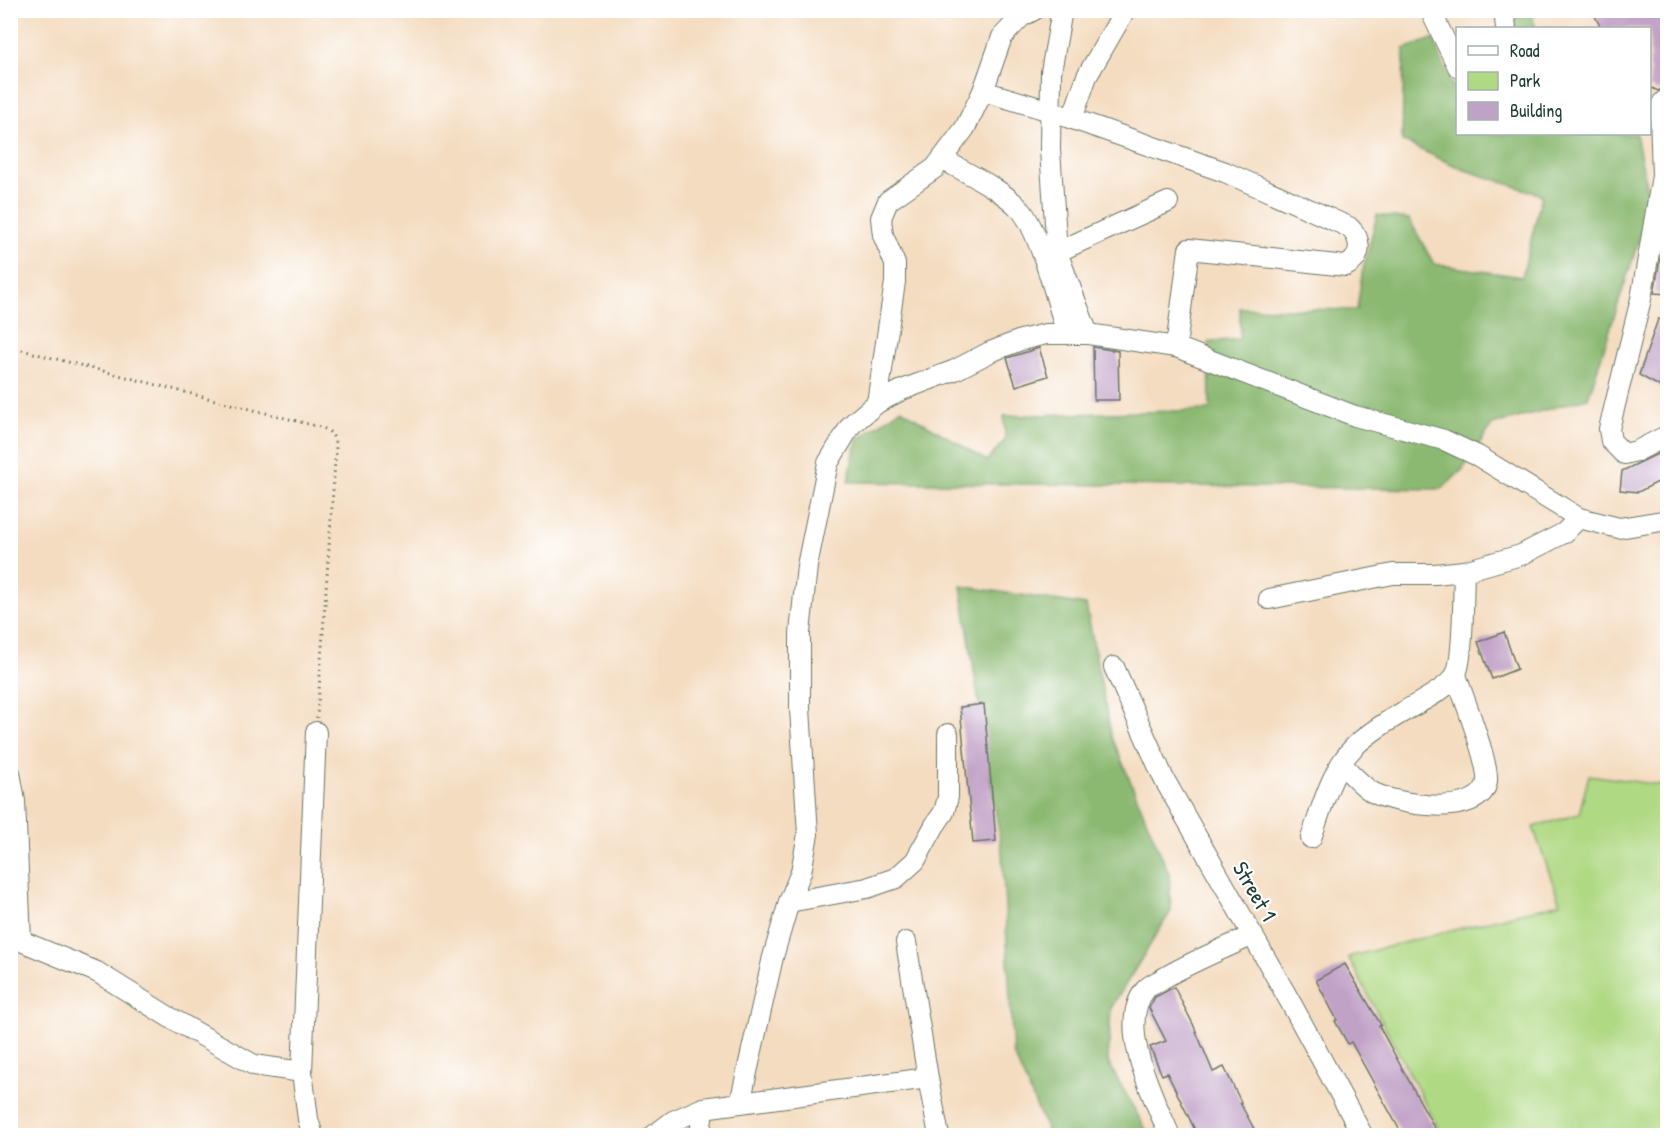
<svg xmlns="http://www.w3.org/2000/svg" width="1678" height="1146" viewBox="0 0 1678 1146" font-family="'Patrick Hand',sans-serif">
<rect width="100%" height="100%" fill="#fff"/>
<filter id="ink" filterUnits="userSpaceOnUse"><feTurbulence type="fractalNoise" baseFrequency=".0167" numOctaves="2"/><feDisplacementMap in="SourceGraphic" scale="12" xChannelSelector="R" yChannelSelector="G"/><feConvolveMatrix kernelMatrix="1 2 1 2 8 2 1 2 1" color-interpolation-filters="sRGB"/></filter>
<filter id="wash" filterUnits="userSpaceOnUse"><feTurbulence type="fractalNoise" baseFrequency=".008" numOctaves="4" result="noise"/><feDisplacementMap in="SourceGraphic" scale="24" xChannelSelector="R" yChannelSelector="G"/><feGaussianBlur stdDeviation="1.35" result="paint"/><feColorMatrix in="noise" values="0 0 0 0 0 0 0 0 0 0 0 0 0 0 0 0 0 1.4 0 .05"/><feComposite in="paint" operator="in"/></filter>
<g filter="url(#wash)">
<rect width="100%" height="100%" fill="#f4dcc0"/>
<path fill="#b0d984" stroke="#688b5c" stroke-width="1.5" d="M1589,775L1667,786V1135H1442L1348,957L1560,903L1533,827L1579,814Z"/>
<g fill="#8cb972" stroke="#567b53" stroke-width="1.5">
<path d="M1509,11H1534L1531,13L1536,28H1509Z"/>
<path d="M1433,39L1457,97L1458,134H1636L1650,205L1588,398L1492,425L1463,469L1442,489L848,482L857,440L901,409L987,461L1005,440L1004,416L1210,410L1209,342L1240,339V308L1357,310L1362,274L1377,215L1409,219L1434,264L1522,277L1542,195L1462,169L1402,141L1404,49Z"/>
<path d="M961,586L1086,605L1111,735L1169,874L1171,911L1111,1008L1108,1062L1149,1135H1049L1013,1053L1002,852Z"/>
</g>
<g id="blocks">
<g fill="#c1a2c7">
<path d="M1592,10H1668V86L1658,91L1650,87V28H1601Z"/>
<path d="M1668,215V294L1654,293Z"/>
<path d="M1658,319L1668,321V391L1639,375Z"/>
<path d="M1093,347L1118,351L1119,400H1094Z"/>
<path d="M1039,348L1048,376L1016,386L1007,358Z"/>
<path d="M1668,449V477L1638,492L1620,490L1622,471Z"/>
<path d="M1504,632L1517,669L1492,679L1478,642Z"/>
<path d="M984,704L996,841L973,843L960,707Z"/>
<path d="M1345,964L1381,1025L1379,1026L1439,1136H1403L1351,1042L1348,1044L1335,1021L1337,1020L1316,980Z"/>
<path d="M1174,987L1193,1024L1213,1072L1224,1067L1241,1102L1240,1103L1258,1136H1198L1167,1073L1162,1075L1150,1047L1166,1041L1149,1008L1155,997Z"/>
</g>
</g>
</g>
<g filter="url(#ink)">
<use href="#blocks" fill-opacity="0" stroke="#6a7565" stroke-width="1.5"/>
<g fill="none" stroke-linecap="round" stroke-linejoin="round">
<g stroke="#6a7565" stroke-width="22">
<g id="minor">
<path d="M1062,10L1051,72L1050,150L1057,252L1088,334"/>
<path d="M1430,10L1458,67"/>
<path d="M1504,10L1506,28"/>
<path d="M983,91L1050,111L1225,172L1349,227C1362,239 1363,257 1346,266L1189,249L1176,347"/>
<path d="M1668,98L1663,102L1660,113L1662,176L1641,299L1609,429L1611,441L1624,454L1637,451L1668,435"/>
<path d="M1072,119L1087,76L1125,10"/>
<path d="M942,159C968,174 999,187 1020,209C1039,229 1058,305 1067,334"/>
<path d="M1057,252L1168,202"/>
<path d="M877,403L895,282V264L883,235L881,218L888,201L935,168L965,128L983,91L1002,37L1021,17L1034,10"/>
<path d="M1269,599L1393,574H1435L1464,571L1521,555L1564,533L1579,518"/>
<path d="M1114,667L1164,779L1292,1005L1363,1136"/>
<path d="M1341,764C1351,773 1361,785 1372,792C1396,805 1482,819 1487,781C1489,762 1463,697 1456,675"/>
<path d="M10,773L15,801L21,941"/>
<path d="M1311,838C1322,808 1331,770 1354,747C1368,733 1386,722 1403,712C1418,703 1446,690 1455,676C1464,662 1463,591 1464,571"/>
<path d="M789,902L867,888L896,878L915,861L935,825L944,812L948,797V734"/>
<path d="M10,939L21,941L97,972L169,1017L254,1065L302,1072L308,1119L313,1136"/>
<path d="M906,942L928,1078"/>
<path d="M302,1072L316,732"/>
<path d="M740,1103L773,957L789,902L801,872L808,834L800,709V633L807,566L828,463L851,425L877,403L902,390L955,370L990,352L1021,340L1046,334H1088L1176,347L1355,416L1444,440L1478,456L1579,518L1619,528L1668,520"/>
<path d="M653,1136L673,1121L703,1108L928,1078L939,1136"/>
<path d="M700,1136L703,1108"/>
<path d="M1170,1136C1154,1098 1115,1025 1146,989C1150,985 1157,982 1162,979C1190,962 1223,949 1253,935"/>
</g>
</g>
<path stroke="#6a7565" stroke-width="3" stroke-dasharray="1.5 4.5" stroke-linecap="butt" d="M10,347L320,427C331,431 334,435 336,447L317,718"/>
<use href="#minor" stroke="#fff" stroke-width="20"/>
</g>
</g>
<g text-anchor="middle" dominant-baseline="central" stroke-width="4.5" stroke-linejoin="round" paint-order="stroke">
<g font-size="22" fill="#1f3d34" stroke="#fff">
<text transform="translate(1255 891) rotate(60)">Street 1</text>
</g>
</g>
<rect width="1678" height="1146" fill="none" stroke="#fff" stroke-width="36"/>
<rect x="1456" y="27" width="195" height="108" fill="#ffffff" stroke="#a5b1ae" stroke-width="1.5"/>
<rect x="1468" y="46" width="30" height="9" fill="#ffffff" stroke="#a5b1ae" stroke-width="1.5"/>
<text x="1510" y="57" font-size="18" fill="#1f3d34">Road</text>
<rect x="1468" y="72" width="30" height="18" fill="#b0d984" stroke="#a5b1ae" stroke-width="1.5"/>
<text x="1510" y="87" font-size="18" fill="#1f3d34">Park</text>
<rect x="1468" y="102" width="30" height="18" fill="#c1a2c7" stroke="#a5b1ae" stroke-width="1.5"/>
<text x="1510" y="117" font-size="18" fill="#1f3d34">Building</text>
</svg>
